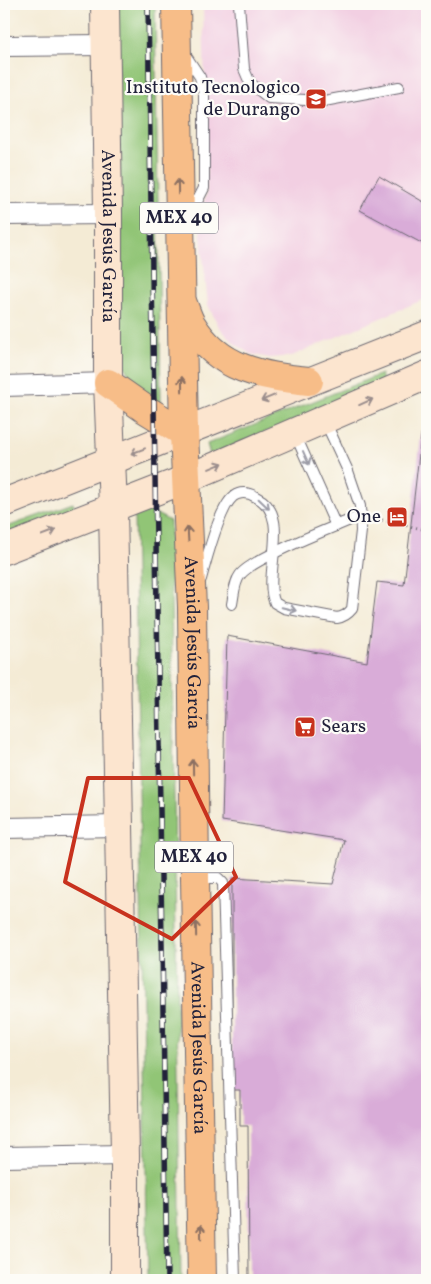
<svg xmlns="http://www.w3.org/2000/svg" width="431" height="1284" viewBox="0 0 431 1284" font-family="Vollkorn,serif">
<rect width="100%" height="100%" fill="#fdfcf7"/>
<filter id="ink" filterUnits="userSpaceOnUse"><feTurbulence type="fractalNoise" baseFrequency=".02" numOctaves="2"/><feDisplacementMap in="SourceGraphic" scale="10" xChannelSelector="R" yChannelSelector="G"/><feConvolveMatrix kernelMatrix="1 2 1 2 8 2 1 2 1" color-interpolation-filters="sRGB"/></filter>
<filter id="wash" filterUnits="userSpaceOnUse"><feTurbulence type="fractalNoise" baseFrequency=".0096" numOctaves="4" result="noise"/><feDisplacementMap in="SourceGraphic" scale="20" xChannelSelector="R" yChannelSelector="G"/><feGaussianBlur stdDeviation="1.12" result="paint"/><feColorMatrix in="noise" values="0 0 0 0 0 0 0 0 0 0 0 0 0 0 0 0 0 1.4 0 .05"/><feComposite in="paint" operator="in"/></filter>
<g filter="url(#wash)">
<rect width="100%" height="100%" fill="#f4ebd5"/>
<path fill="#f2cfe2" d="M203,4H427V298L292,356L270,358L250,354L234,343L219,327L208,305L199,217L207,193Z"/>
<g fill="#91c576" stroke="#5a7458">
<path d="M117,4H155L161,402L144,399L122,363Z"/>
<path d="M381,374L384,384L210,455L207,444Z"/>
<path d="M73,503L76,512L4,539V528Z"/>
<path d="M147,509L170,521L181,1280H148L134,516Z"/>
</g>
<g id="blocks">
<g fill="#d9acd8">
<path d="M379,176L427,204V246L360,210Z"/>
<path d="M422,428L427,429V1280H249L248,1126H240V1090H232V878L333,884L344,840L222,821L227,636L367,662L377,582L404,585Z"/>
</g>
</g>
</g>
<g filter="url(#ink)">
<use href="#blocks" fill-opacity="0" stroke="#6c6871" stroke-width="1"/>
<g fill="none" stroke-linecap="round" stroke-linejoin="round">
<g stroke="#6c6871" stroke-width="12">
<g id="lane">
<path d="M239,4L244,69L250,83L269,98L324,101L399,87"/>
<path d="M184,53L200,77L204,94V188L187,221"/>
<path d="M295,434L336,526"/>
<path d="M201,579C206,562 221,498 238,494C244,492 251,494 256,497C294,515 261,575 275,603L284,608L337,618C344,617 348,614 352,609L361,531L360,506L348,471L325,421"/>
<path d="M232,604C234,594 234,583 240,575C254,557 337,526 362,515"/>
<path d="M196,878H218L223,883L235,1280"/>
</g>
</g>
<g stroke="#6c6871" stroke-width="22">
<g id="street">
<path d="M4,46L105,45"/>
<path d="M4,215L108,214"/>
<path d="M4,386L108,383"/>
<path d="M4,828L119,826"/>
<path d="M4,1157L125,1155"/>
</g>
</g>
<g stroke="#6c6871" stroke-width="30">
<g id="secondary">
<path id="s1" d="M105,4L108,214V383L113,508L119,826L125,1155V1280"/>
<path d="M4,503L427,335"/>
<path d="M4,550L186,479L427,375"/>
</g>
</g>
<g stroke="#6c6871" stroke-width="30">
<g id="primary">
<path id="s2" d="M176,4L184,433L192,607L195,878L202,1280"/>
<path d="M183,304C186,311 188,319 192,325C219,370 262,376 309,381"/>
<path d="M108,383L145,409L184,433"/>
</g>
</g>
<path stroke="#6c6871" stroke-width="3" stroke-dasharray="1 4" stroke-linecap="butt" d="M377,519L427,530"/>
<use href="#lane" stroke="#fff" stroke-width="10"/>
<use href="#street" stroke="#fff" stroke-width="20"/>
<use href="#secondary" stroke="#fce5cf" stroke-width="28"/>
<use href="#primary" stroke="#f7bd88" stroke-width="28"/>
<g stroke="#22223b" stroke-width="5.5">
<path id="rail" d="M148,4L167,1280"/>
</g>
<use href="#rail" stroke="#fdfcf7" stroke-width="4" stroke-dasharray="11" stroke-linecap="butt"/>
</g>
<defs><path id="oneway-shaft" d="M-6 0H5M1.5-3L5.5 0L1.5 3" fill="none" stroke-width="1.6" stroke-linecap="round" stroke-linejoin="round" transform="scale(1.25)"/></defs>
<g stroke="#8c7062">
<use href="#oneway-shaft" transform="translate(178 187) rotate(-91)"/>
<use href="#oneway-shaft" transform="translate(182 384) rotate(-91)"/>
<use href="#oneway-shaft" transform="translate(188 534) rotate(-93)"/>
<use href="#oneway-shaft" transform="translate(193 767) rotate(-91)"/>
<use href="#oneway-shaft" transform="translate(196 929) rotate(-91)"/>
<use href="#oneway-shaft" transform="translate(201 1232) rotate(-91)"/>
</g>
<g stroke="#9a8d8c">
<use href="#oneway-shaft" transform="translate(268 398) rotate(158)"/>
<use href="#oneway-shaft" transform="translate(366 402) rotate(-24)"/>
<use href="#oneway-shaft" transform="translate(138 451) rotate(159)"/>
<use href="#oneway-shaft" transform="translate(216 466) rotate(-23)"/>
<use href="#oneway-shaft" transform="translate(49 533) rotate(-21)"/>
</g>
<g stroke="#9c9ca7">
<use href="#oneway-shaft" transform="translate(306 458) rotate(66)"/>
<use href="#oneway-shaft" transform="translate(264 504) rotate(44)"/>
<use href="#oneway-shaft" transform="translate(289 609) rotate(13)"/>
</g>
</g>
<path fill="none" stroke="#c8321e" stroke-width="4" stroke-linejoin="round" d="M88,778H189L236,877L172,939L65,882Z"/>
<defs>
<g id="university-square" transform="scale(1.125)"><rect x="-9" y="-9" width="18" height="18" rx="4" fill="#c8321e" stroke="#fdfcf7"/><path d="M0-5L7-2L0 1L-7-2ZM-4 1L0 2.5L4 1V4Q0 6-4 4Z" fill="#fff"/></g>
<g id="hotel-square" transform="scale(1.125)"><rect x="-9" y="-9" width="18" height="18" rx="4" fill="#c8321e" stroke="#fdfcf7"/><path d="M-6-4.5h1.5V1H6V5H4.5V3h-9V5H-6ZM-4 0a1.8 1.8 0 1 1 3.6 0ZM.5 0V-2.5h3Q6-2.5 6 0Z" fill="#fff"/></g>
<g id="supermarket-square" transform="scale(1.125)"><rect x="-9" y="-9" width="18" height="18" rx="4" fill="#c8321e" stroke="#fdfcf7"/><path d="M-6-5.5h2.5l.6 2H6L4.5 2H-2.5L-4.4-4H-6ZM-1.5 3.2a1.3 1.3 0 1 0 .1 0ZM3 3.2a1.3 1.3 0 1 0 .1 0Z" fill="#fff"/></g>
</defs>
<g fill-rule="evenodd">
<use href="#university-square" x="316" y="99"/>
<use href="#hotel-square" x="397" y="517"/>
<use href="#supermarket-square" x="305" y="727"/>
</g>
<g text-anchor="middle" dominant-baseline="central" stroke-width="4.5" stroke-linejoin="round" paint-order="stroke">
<g fill="#fdfcf7" stroke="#646373" stroke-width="1">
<rect x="140" y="202.5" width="78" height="31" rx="4"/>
<rect x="155" y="841.5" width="78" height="31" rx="4"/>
</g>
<g font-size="18" font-weight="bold" fill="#22223b">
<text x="179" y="218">MEX 40</text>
<text x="194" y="857">MEX 40</text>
</g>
<g font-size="19" fill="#22223b" stroke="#fdfcf7" text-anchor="end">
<text x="300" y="88">Instituto Tecnologico<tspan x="300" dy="22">de Durango</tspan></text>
<text x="381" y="517">One</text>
<text x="321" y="727" text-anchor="start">Sears</text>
</g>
<g font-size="19" fill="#22223b" stroke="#fdfcf7">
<text stroke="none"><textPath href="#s1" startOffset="232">Avenida Jesús García</textPath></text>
<text stroke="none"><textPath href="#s2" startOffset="639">Avenida Jesús García</textPath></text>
<text stroke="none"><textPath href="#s2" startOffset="1044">Avenida Jesús García</textPath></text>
</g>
</g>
<rect width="431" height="1284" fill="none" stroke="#fdfcf7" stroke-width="20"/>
</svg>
